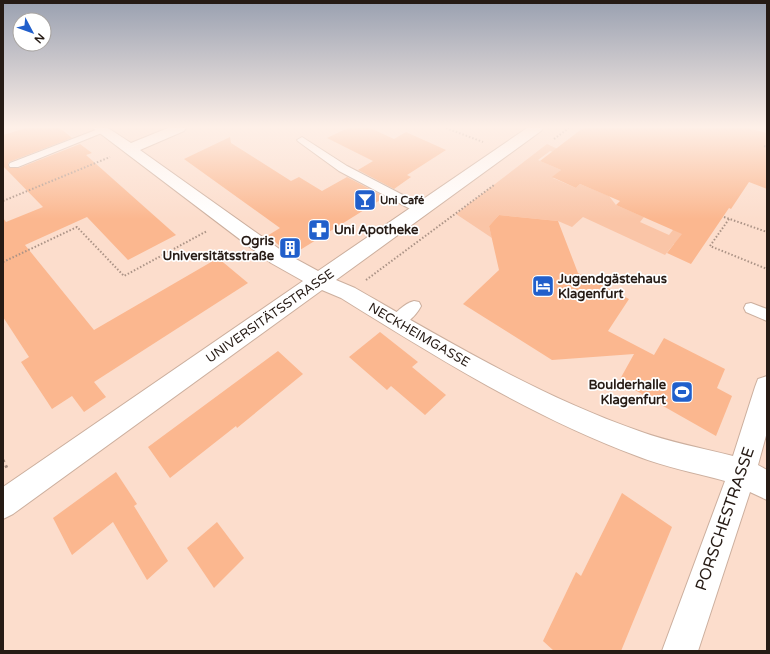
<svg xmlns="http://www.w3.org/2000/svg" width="770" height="654" viewBox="0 0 770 654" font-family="'Varela Round',sans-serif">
<rect width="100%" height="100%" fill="#fcddcc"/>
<path fill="#fac5a7" d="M547,144L560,150L556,153L550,151L538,160L561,170L553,178L576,188L580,184L609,196L616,205L644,217L640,222L669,235L676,226L689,231L678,245L674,244L665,255L583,217L572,227L558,221L499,215L489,226L492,238L456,214Z"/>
<g fill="#fbb78f">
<path d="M26,128H60L72,138L9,162L8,164L9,168H19L80,144L92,153L86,155L176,235L128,260L87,217L25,245L94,330L218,258L248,283L94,382L106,397L84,412L72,396L52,409L21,362L29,357L3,317V218L6,222L43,207L3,166V135Z"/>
<path d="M348,128H370L394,139L406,132L446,150L407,175L411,177L394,189L358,170L373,161L327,138Z"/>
<path d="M583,128H747L767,133V189L749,182L731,209L729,208L691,264L667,253L682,234L616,205L620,201L580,184L576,188L552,177L561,170L540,161Z"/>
<path d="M230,137L231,143L291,181L299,177L322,191L347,177L385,197L292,255L267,236L280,228L184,159Z"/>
<path d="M499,215L558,221L578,273L629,299L608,331L654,355L664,338L725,369L717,388L732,396L716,436L619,381L634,354L552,360L463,304L499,270L489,226Z"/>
<path d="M380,332L418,362L412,367L446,395L425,415L391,386L387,390L349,357Z"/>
<path d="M278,351L303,374L237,428L236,426L170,478L148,447Z"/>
<path d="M116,472L137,504L134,506L168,561L147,580L113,522L72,555L53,518Z"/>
<path d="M622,493L672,527L621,651H554L543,641L576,572L581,576Z"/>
<path d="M217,522L244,558L214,588L187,548Z"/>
</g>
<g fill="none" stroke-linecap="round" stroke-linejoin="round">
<g stroke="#ccaf9e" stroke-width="2">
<g id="lane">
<path d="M101,128H106L109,130L18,167H10L9,165L10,163Z"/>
<path d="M302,137L347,166L424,206L426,209L420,213L416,212L339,171L299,142L297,140Z"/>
<path d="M414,301L419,302L421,306C416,316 402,330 391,326L389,322C393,314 405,303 414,301Z"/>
<path d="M751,303L767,309V321L746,312L744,308L746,304Z"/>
</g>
</g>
<g stroke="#ccaf9e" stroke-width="2">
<path id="street" d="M93,128H108L131,143L168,128H186L184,131L140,150L285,253L318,271L527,128H543L541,131L336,280L355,288C447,341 539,396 639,431C669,442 702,448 733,456L755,387L758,379L767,376V432L758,465L767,470V500L750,492L698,651H662L725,481C696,473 665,467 637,456C532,417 436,357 341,298L322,290L13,514L3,519V487L303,281L271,263Z"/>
</g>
<g stroke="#ab9386" stroke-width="2" stroke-dasharray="1.5 2" stroke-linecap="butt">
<path d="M446,128L483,142"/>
<path d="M554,139L569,128"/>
<path d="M764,146L767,147"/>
<path d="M3,201L110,157"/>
<path d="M724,217L767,232"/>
<path d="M729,219L710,246L767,269"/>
<path d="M3,262L77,227L124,276L207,231"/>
<path d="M366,280L494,185"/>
</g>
<path stroke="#ab9386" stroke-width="3" stroke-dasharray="2.5 3.5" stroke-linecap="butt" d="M3,460L7,468"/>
<use href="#lane" fill="#fff" fill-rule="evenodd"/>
<use href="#street" fill="#fff" fill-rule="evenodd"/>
</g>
<linearGradient id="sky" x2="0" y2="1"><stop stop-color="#99a0b0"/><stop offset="0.58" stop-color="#fef0e8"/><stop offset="1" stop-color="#fef0e8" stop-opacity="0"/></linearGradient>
<rect width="770" height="219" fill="url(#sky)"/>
<defs>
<g id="bar-square" transform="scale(1.15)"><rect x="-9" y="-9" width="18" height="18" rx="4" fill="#215fcb" stroke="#fff"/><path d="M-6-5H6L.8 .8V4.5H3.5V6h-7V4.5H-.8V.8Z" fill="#fff"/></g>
<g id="pharmacy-square" transform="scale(1.15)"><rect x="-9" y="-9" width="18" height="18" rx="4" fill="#215fcb" stroke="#fff"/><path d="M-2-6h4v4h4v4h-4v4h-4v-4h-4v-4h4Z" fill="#fff"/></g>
<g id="building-square" transform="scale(1.15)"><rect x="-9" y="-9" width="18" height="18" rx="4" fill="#215fcb" stroke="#fff"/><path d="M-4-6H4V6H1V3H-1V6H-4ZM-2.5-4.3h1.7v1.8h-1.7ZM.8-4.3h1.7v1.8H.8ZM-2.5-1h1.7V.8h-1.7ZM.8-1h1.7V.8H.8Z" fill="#fff"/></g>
<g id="hotel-square" transform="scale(1.15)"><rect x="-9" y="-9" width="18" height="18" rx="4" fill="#215fcb" stroke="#fff"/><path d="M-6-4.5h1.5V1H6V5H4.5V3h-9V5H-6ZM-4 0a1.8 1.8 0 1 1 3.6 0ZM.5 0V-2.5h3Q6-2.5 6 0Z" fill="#fff"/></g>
<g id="stadium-square" transform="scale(1.15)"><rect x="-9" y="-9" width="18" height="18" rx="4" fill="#215fcb" stroke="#fff"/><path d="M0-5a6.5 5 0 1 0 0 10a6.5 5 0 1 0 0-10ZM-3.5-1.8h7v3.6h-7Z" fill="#fff"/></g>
</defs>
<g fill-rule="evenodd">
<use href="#bar-square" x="365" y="200"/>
<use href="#pharmacy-square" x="319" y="230"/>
<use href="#building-square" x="290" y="248"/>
<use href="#hotel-square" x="543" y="286"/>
<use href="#stadium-square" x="682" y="392"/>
</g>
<g text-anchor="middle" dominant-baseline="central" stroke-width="3.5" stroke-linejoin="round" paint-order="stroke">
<g font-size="11" font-weight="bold" fill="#261b15" stroke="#fff" text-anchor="start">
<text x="380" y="200">Uni Café</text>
</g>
<g font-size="13" font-weight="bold" fill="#261b15" stroke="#fff" text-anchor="start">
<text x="334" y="230">Uni Apotheke</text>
<text x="274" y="241" text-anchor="end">Ogris<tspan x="274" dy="15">Universitätsstraße</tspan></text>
<text x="558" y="279">Jugendgästehaus<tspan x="558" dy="15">Klagenfurt</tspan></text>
<text x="666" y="385" text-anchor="end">Boulderhalle<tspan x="666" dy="15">Klagenfurt</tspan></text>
</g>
<g font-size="13" fill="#261b15" stroke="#fff">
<text transform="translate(270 316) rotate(-35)">UNIVERSITÄTSSTRASSE</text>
<text transform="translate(419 335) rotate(30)">NECKHEIMGASSE</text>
</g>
<g font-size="16" fill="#261b15" stroke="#fff">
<text transform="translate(725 519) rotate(-71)">PORSCHESTRASSE</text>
</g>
</g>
<rect width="770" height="654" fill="none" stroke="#261b15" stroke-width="8"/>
<g transform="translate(32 32) rotate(131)"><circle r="19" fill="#ffffff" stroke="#a8a4a1"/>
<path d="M0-3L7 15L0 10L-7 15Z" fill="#215fcb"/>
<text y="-6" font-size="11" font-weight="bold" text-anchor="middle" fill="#261b15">N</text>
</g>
</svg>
